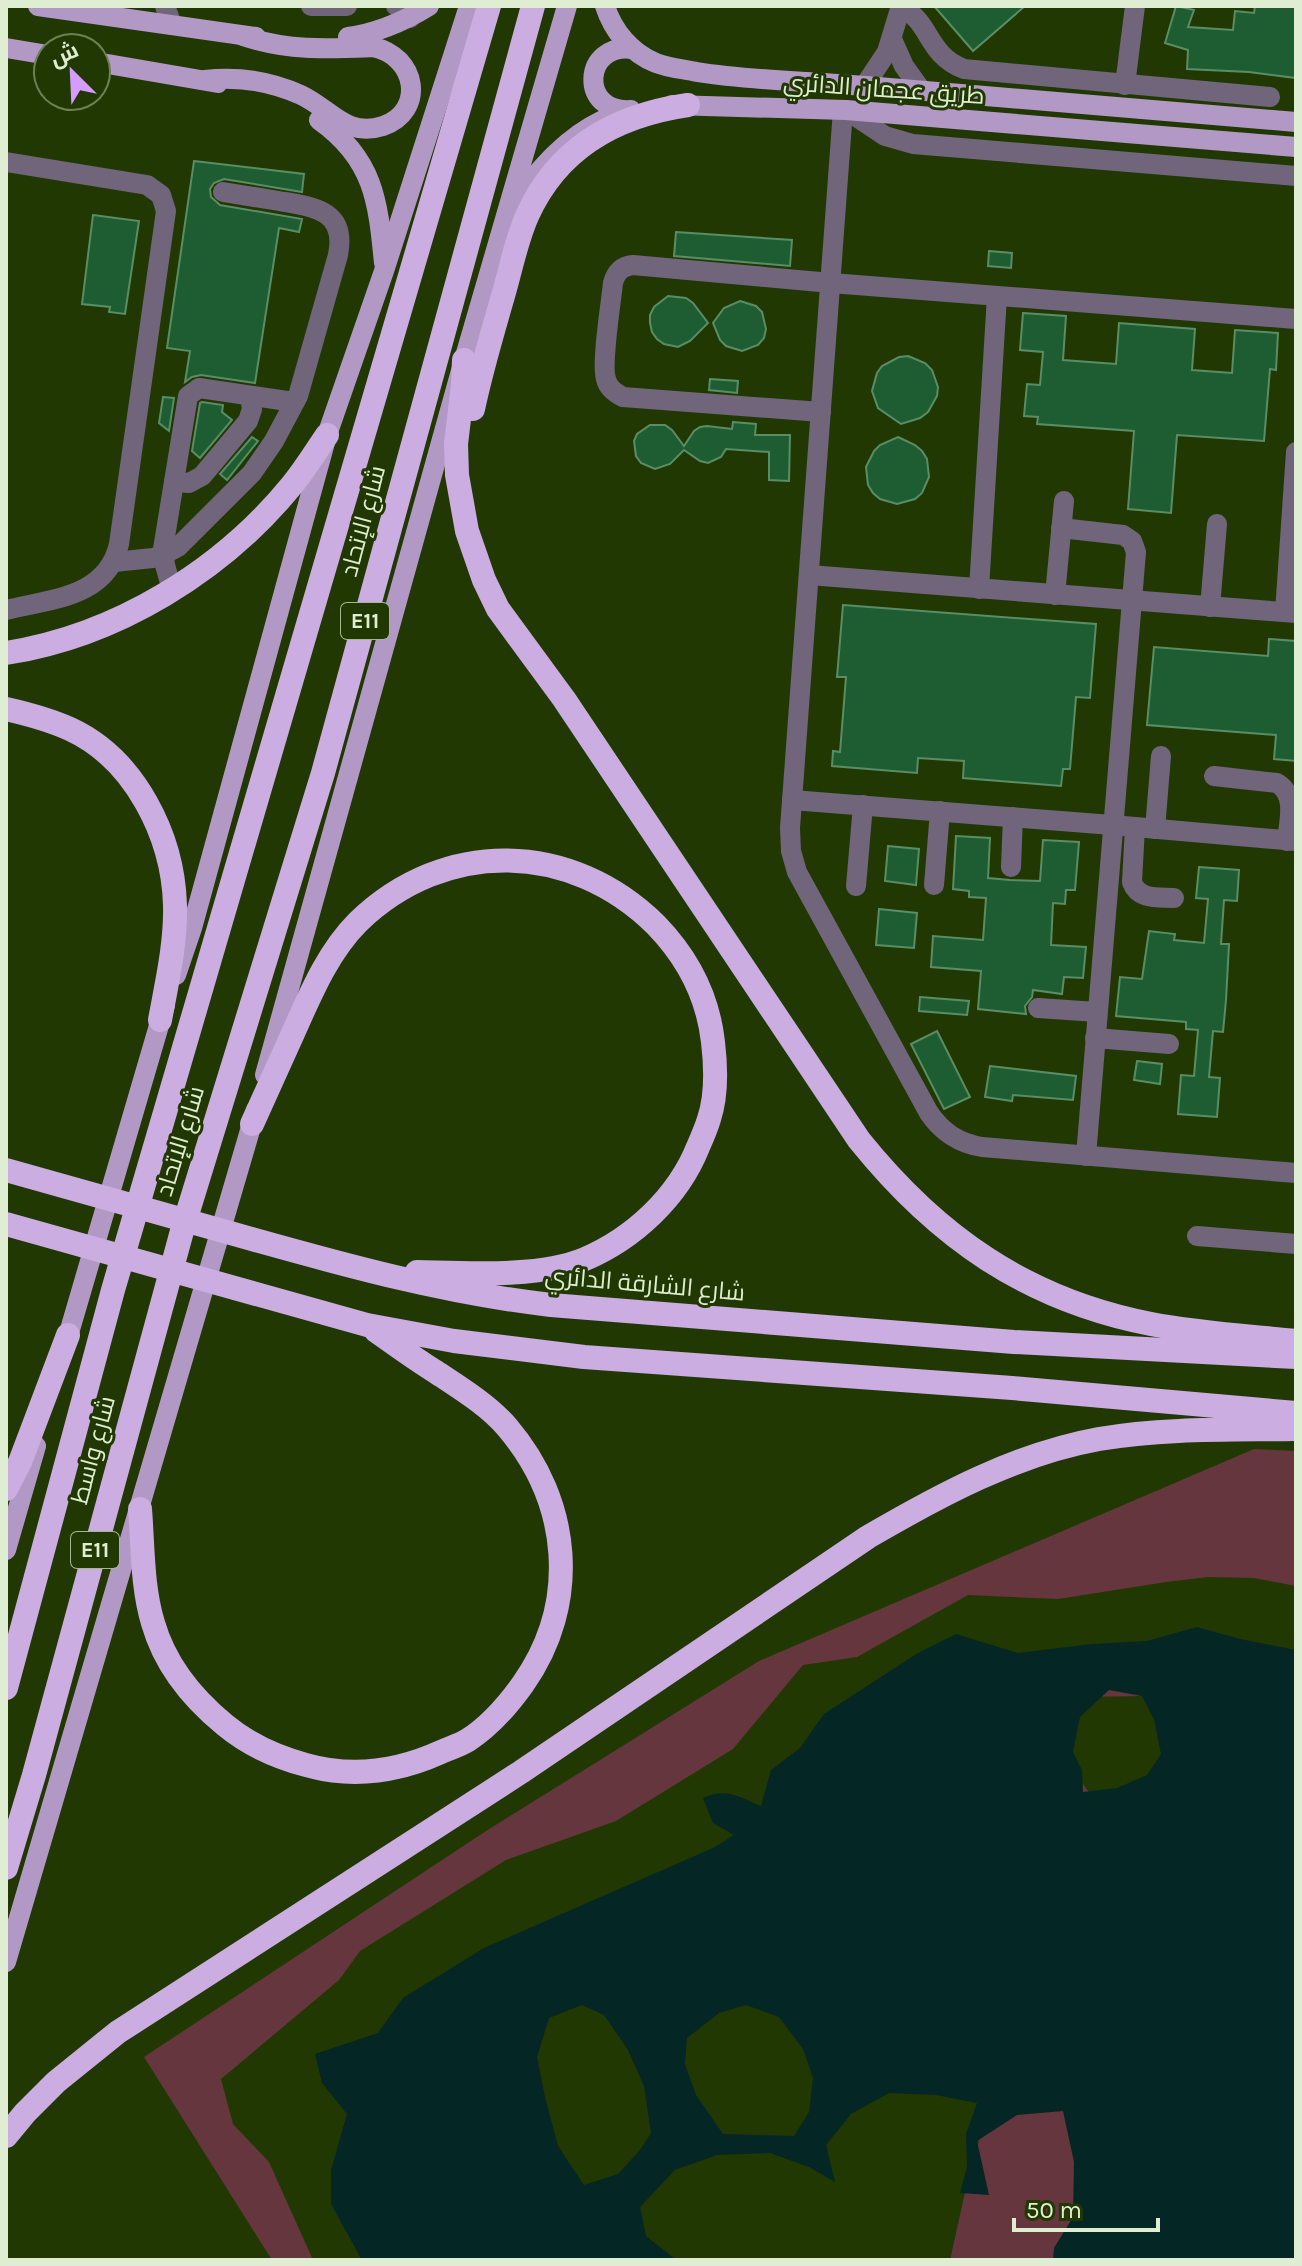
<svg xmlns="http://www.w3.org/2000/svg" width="1302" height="2266" viewBox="0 0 1302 2266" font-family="Karla,Cairo,sans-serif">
<rect width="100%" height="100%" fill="#223802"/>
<g fill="#65363e">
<path d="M1254,1449L1296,1451V1586L1254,1578L1208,1577L1166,1582L1058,1599L968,1595L857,1657L803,1665L733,1749L616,1821L506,1860L360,1951L339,1980L221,2079L233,2124L269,2162L313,2260H272L144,2057L486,1831L759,1661Z"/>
<path d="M1019,1661L1142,1696L1082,1697L1061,1740L1076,1774L1100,1808L1070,2260H950L968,2179L1001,2064Z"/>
</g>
<path fill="#042624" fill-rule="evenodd" d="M1197,1627L1240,1639L1296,1650V2260H1053L1054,2248L1073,2217L1074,2162L1063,2111L1017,2115L977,2141L989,2195L960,2193L967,2167L966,2134L977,2103L936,2095L889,2093L851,2114L826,2145L835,2182L809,2167L770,2153L717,2155L675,2170L640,2207L646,2236L675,2259L680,2260H362L331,2204V2170L347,2114L322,2083L315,2054L378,2033L403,1998L484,1948L713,1848L734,1835L713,1823L703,1798C727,1787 739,1797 761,1806L771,1770L800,1748L824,1714L918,1653L956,1634L1018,1653L1092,1644L1147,1641ZM1109,1690L1142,1696L1154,1719L1161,1754L1147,1775L1117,1788L1083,1792L1082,1770L1073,1752L1080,1717ZM582,2005L604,2015L628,2050L644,2086L651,2133L640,2150L618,2174L584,2185L558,2146L545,2097L537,2057L549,2018ZM746,2005L779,2017L803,2049L813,2078L809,2112L794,2136L723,2134L696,2095L685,2064L687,2038L719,2013Z"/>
<g fill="#1e5d31" stroke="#5a8d65" stroke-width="2">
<path d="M934,6H1025L973,51Z"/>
<path d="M1176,6L1194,10L1188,27L1233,30L1235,11L1254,13L1255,6H1296V78L1249,72L1187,69L1188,50L1165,43Z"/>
<path d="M194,161L304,174L302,192L224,179L214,183L210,189L211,197L220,205L302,219L299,232L279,228L255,383L201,375L192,377L185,382L190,351L167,348Z"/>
<path d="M93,215L139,221L125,314L109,312L110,307L82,304Z"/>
<path d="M676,232L792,240L790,266L674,256Z"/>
<path d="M989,251L1012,253L1011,268L988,266Z"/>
<path d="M668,296L686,298L693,303L708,323L690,341L678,347L664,344L657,339L652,332L650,323V315L654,307Z"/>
<path d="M740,301L756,306L762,312L766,329L764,338L758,345L742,351L726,346L720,340L713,323L724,308Z"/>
<path d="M1023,313L1066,316L1063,360L1116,364L1119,323L1195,329L1192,370L1232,373L1235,330L1278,333L1276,370L1270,369L1264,441L1177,435L1171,513L1128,509L1134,431L1037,424L1038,417L1024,416L1027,384L1040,385L1043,352L1020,350Z"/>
<path d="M908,356L925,363L932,370L938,387L937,396L928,412L920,418L901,424L878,408L872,391L877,373L882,366L899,357Z"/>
<path d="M710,379L738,381L737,393L709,390Z"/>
<path d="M163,397L174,398L169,431L159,423Z"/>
<path d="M202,402L223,405L222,412L232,420L200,458L192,451L200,403Z"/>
<path d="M733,422L756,424L755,435H790L789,481L769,480V452L726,449L721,457L708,463L700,461L684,450L670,464L655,469L641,463L636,456L634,441L637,434L650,425H665L672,430L684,446L694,431L700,427L707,426L732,429Z"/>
<path d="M252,437L258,441L227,480L220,474Z"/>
<path d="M898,437L915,445L922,451L927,459L929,477L922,493L915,499L897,504L880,499L873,493L868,485L866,467L874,451L880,445Z"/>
<path d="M843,605L1096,624L1090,698L1076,697L1070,769H1063L1061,786L963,778L964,761L918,758L917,773L832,766L833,751L840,752L846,677H837Z"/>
<path d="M1269,639L1296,641V761L1274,759L1276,735L1147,725L1154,647L1268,656Z"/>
<path d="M956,836L990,838L988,878L1010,880L1040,881L1043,840L1079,842L1075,890H1066L1065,904L1053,903L1051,945L1086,947L1083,978L1064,977L1062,994L1033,990L1032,997L1025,1006L1026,1014L978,1009L981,971L931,967L933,936L983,940L986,898L969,897V891L953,889Z"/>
<path d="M888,846L919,849L916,885L885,881Z"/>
<path d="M1199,867L1239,870L1237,901L1224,900L1221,944H1229L1226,1000L1223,1032L1213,1031L1209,1077L1220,1078L1217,1117L1178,1114L1181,1075L1194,1076L1198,1030L1186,1029V1022L1116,1016L1120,977L1142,979L1149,931L1175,934L1174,940L1204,943L1208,899L1196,898Z"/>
<path d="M879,909L917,913L914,948L876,945Z"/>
<path d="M920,997L969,1001L967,1015L919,1011Z"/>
<path d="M937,1031L970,1097L944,1109L911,1044Z"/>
<path d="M1137,1061L1162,1064L1160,1084L1134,1080Z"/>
<path d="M990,1066L1076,1076L1073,1100L1013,1095L1012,1101L985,1097Z"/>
</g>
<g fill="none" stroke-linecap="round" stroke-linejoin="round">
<g stroke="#71657b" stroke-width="20">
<path d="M165,6L172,25"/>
<path d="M311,6H347"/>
<path d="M396,6L406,12L410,18"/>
<path d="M901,7C932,23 926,54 964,69L1270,97"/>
<path d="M892,39L904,66L922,91"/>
<path d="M865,85L887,52L901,6"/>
<path d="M1125,85L1135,6"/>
<path d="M843,110L790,828L791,851L797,872L929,1113C942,1132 958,1143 982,1147L1296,1173"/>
<path d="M846,110L885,136L913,144L1296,176"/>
<path d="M6,162L147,185L161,195L166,211L119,544C107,598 50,599 6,610"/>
<path d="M821,412L623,397C615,393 608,388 606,379C601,364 611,303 613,283C616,272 622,266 633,265L831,283L1296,319"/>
<path d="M174,482L189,483L202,476L248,421L252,409L250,396"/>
<path d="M1061,528L1123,535L1132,541L1136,552L1086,1156"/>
<path d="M114,562L153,558L163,555L178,547L252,473L274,441L298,396L338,255C347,210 314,207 279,201C260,198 241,195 223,192"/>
<path d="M809,575L1296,613"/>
<path d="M979,589L997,296"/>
<path d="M172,590L165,565L163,549L188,396L199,388L294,402"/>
<path d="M1055,595L1064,501"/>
<path d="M1210,607L1217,524"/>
<path d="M1285,612L1296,452"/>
<path d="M1214,776L1277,783C1297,795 1289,821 1287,841"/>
<path d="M792,800L1112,825L1296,841"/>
<path d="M1135,827L1132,882C1138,900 1158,897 1174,898"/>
<path d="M1155,829L1161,756"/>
<path d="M1011,867L1013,817"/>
<path d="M934,885L940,811"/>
<path d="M856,886L863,805"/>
<path d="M1038,1008L1097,1012"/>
<path d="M1095,1038L1169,1044"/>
<path d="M1197,1236L1296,1244"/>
</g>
<g stroke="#b299c5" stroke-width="20">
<path d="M38,6L256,37"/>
<path d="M605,6C613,31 631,53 656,63C669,68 683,69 697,72C753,81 810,81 866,86C1010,97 1153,110 1296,122"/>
<path d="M348,37C378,33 403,22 429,6"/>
<path d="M6,48L48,55"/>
<path d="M96,62L218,83"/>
<path d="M205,80C239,76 270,81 301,95C331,109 346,138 383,126C426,111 417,56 373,47C326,49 289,51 243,36"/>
<path d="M672,105L846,110L1296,147"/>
<path d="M631,110C579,114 582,42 633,49"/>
<path d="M319,120C374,159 378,201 384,263"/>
<path d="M515,200C541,168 565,138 603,120"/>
<path d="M176,975L192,928L327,435L384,271L469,6"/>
<path d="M265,1075L464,360L567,6"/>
<path d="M64,1350L165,1005"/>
<path d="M6,1550L36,1446"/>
<path d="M6,1962L256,1110"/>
</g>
<g stroke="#cbade2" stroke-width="24">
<path d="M464,360L463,385L456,444L457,475L467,531L484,580L498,609L564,699L859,1140C937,1237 1027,1300 1151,1324C1198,1333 1248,1336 1296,1341"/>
<path d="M473,409C481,371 492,334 503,296C511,269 516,240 528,214C559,146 618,115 688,105"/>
<path d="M6,653C116,636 222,571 292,485C305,469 316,451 327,435"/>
<path d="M6,709C28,714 50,720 70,729C135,759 173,836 175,905C176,943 167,982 160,1020"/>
<path d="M252,1124C266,1093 280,1062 294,1031C311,993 328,952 358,922C445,838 571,841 656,925C687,957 708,997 713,1042C716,1067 717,1095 709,1119C706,1129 702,1138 698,1147C678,1197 634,1238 585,1259C540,1278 465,1273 417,1272"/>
<path d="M6,1170C84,1192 163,1214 241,1236C344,1265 445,1293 551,1305L1014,1342L1296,1357"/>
<path d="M6,1224L367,1325L454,1341L584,1357L1012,1388L1296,1413"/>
<path d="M6,1489L20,1462L68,1335"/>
<path d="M140,1509C143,1547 142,1587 153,1623C165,1665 192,1698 225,1725C249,1745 276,1757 306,1765C352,1778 397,1772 441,1752C450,1748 460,1745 468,1740C490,1726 508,1705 523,1684C580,1603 571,1502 507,1427C488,1405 460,1388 436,1372C415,1359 396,1345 376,1331"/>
<path d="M6,1688L113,1290L489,6"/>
<path d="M6,1868L34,1775L182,1231L323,773L533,6"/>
<path d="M6,2136L25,2113L56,2082L118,2032L521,1772L868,1537C940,1495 1016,1454 1099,1439C1164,1428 1231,1430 1296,1429"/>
</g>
</g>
<g text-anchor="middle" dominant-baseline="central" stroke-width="6" stroke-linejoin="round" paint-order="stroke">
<g fill="#223802" stroke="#a6b794" stroke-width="2">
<rect x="341" y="603" width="48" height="36" rx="6"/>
<rect x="71" y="1532" width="48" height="36" rx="6"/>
</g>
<g font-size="22" font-weight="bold" fill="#dfeed2">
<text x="365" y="621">E11</text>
<text x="95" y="1550">E11</text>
</g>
<g font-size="24" fill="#dfeed2" stroke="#223802">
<text transform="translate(884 89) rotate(4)">طريق عجمان الدائري</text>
<text transform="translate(363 521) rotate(-75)">شارع الإتحاد</text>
<text transform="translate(180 1141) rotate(-73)">شارع الإتحاد</text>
<text transform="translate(645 1284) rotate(5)">شارع الشارقة الدائري</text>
<text transform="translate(93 1450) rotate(-75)">شارع واسط</text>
</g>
</g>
<rect width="1302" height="2266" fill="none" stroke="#dfeed2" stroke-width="16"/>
<g transform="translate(72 72) rotate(336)"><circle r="38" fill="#223802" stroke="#6e8155" stroke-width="2"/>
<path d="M0-6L14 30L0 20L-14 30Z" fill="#d49cfc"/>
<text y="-12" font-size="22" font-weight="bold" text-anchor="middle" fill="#dfeed2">ش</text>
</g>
<path d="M1014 2218v12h144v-12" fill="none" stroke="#dfeed2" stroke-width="4"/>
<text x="1026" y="2218" font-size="24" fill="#dfeed2" stroke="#223802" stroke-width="6" paint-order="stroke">50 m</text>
</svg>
